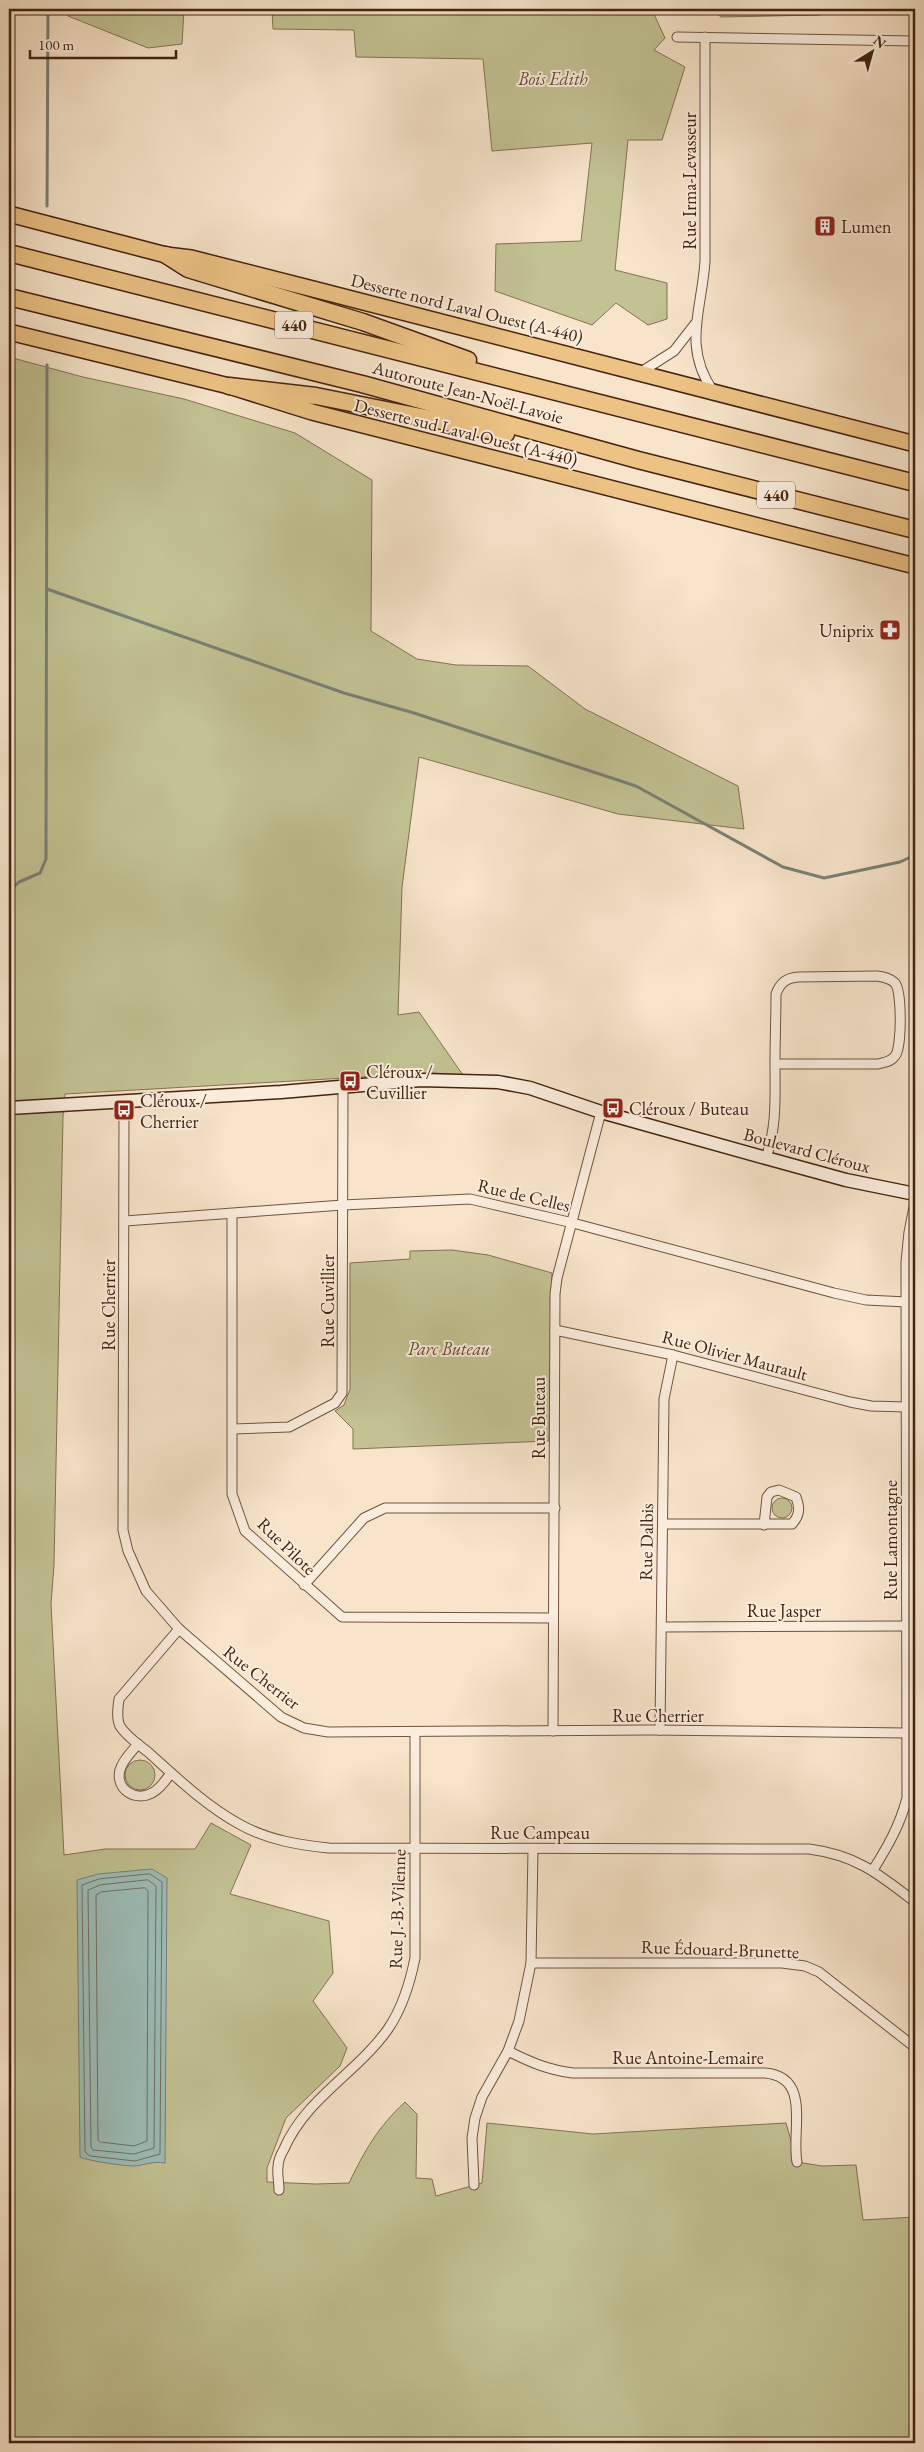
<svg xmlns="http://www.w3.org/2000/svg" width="924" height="2452" viewBox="0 0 924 2452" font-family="'EB Garamond',serif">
<rect width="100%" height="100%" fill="#f7e4ca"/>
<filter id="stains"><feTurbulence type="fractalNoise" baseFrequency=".004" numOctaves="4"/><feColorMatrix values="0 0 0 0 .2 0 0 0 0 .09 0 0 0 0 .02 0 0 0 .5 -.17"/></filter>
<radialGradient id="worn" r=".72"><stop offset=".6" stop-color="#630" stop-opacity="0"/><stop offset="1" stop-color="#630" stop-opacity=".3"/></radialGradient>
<g fill="#c2c293" stroke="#837252">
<path d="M68,9H184L182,44L148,48L68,16Z"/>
<path d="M272,9H660L653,12L665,38L654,50L685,67L662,140H628L615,270L667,283V319L648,325L616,303L592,325L495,291L496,244L581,241L592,143L492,151L483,59L356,57L354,30L273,29Z"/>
<path d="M711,9H820V15L721,17Z"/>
<path d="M9,357L83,377L184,399L295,433L372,480L371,631L417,659L456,665L528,666L585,709L738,786L744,829L618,814L419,757L402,887L398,1015L419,1012L463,1075L433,1073L65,1094L63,1117L54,1565L51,1604L64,1855L105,1849H195L211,1823L251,1845L230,1894L329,1921L333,1973L313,2001L347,2048L340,2066L286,2118L267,2168V2182L316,2184L349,2183C365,2150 378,2127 405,2102L417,2114L416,2178L432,2179L436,2196L482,2183L487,2123L593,2134L786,2123L797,2162L822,2166L856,2165L863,2220L915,2217V2443H9Z"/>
<path d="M452,1250L488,1255L552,1273L549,1441L353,1449V1429L335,1411L344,1405L350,1389V1263L410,1259V1251Z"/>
<circle cx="782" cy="1508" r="10"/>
<circle cx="140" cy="1775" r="15"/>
</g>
<path fill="#9dbeb9" stroke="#798075" d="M152,1869L167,1878L165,2163C152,2161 146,2165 134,2166C123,2166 89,2161 80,2157L77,1880L98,1874Z"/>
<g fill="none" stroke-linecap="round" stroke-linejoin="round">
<g stroke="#707064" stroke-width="1">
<path d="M150,1874L162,1882L160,2154L135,2161L90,2156L85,2152L82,1885L99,1879Z"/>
<path d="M148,1880L156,1886L154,2148L134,2154L93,2150L91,2147L88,1890L100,1885Z"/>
<path d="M145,1888L148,1891L147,2141L134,2146L100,2142L98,2140L96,1895L101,1892Z"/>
</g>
<g stroke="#798075" stroke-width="3">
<path d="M47,206L48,9"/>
<path d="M47,589L344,693L414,713L636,786L783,867L824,878L900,862L915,855"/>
<path d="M9,891L19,882L40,873L46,859L47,365"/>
</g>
<g stroke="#71533e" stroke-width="11">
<g id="street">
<path d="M677,37L915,41"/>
<path d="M705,37V261C702,310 682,346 713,391"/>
<path d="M641,372L674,351L695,324"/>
<path d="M124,1102L123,1530L128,1551L146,1591L179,1629L281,1717L304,1728L328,1732L649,1730L907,1733"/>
<path d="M766,1158C777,1126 775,1097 775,1063C775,1040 776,1017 776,994C780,983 786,978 798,977L877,976C884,977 890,978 895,983C902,991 902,1048 895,1056C891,1062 885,1062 878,1064H775"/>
<path d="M232,1214V1494L245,1531L342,1617L553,1618"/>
<path d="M125,1221L343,1205L470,1199L573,1223L834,1293L866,1300L907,1302"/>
<path d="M555,1330L673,1355L850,1402L871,1406L907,1407"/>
<path d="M233,1429L289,1427L335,1403L342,1393L343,1087"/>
<path d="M663,1524H792C800,1515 800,1508 796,1497L779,1490L771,1492L767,1497L764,1525"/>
<path d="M304,1585L364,1518L385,1508H555"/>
<path d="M662,1627L906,1626"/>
<path d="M179,1629L119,1699C118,1707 116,1718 120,1726C126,1736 139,1745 148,1752C177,1778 206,1806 241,1825C268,1840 299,1845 329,1848L809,1849C856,1855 879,1874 915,1902"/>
<path d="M660,1730L664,1399L673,1355"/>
<path d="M553,1731L555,1294L557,1278L601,1112"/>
<path d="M138,1744C132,1751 122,1761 120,1770C115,1789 135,1802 152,1793C160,1789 166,1780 171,1773"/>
<path d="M873,1870C888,1846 900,1825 907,1798L906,1262L909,1232L915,1202"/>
<path d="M531,1963H782L805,1966L819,1972L912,2045"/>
<path d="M508,2051C530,2062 548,2070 573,2073H765C812,2077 791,2131 797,2162"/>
<path d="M474,2185L472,2138L475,2118L482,2097L508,2051L519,2021L531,1963L533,1849"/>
<path d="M279,2190C279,2182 277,2174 278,2167C278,2161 281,2154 284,2149C306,2098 357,2073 388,2029C403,2007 410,1983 415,1958V1733"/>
</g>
</g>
<g stroke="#442310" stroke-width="15">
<path id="secondary" d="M9,1108L281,1092L421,1080L498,1082L530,1088L601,1112L766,1158L846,1180L915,1194"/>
</g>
<g stroke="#442310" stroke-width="18">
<g id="primary">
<path d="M9,214L166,255L191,258L313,289L915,444"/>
<path d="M9,332L229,386L312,412L915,566"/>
</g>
</g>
<g stroke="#442310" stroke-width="19">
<g id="highway">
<path d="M9,253L915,483"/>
<path d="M166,255L188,269L363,322L468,360"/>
<path d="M9,297L362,384L638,460L915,530"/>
<path d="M229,386L316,396L506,434"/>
</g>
</g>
<use href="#street" stroke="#faeddd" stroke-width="9"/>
<use href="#secondary" stroke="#faeddd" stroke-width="12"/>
<use href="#primary" stroke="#ecc285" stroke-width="15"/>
<use href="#highway" stroke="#ecc285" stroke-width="16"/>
</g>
<defs>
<g id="building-square" transform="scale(1.125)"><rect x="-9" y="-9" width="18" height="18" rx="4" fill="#8f2418" stroke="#faeddd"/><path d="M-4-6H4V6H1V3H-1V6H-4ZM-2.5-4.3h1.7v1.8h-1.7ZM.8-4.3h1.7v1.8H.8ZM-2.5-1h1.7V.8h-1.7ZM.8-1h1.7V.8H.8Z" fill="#fff"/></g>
<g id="pharmacy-square" transform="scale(1.125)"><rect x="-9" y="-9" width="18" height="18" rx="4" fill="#8f2418" stroke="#faeddd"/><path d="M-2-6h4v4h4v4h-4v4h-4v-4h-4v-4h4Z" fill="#fff"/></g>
<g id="bus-square" transform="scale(1.125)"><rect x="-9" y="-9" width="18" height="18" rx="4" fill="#8f2418" stroke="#faeddd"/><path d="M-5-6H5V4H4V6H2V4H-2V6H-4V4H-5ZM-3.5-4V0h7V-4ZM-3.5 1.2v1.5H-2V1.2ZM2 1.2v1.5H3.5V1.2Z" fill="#fff"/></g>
</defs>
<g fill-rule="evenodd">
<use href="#building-square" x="825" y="226"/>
<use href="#pharmacy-square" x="890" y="630"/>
<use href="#bus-square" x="350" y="1081"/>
<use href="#bus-square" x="613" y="1108"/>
<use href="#bus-square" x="124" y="1110"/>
</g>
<g text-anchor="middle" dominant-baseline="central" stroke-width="4" stroke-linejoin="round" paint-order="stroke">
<g fill="#faeddd" stroke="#7b604e" stroke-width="1">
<rect x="275" y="311.5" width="38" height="27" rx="4"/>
<rect x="757" y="481.5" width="38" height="27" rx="4"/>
</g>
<g font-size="16" font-weight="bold" fill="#442310">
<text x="294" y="325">440</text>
<text x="776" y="495">440</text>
</g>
<g font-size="18" font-style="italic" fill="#644b31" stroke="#faeddd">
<text x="553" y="78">Bois Edith</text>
<text x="449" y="1348">Parc Buteau</text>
</g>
<g font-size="18" fill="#442310" stroke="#faeddd">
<text transform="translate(689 181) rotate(-90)">Rue Irma-Levasseur</text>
<text transform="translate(467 308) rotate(14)">Desserte nord Laval Ouest (A-440)</text>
<text transform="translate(468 392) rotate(15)">Autoroute Jean-Noël-Lavoie</text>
<text transform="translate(466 432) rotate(14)">Desserte sud Laval Ouest (A-440)</text>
<text transform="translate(807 1150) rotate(15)">Boulevard Cléroux</text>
<text transform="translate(524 1195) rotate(13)">Rue de Celles</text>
<text transform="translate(327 1301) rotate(-90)">Rue Cuvillier</text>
<text transform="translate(108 1305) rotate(-90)">Rue Cherrier</text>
<text transform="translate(735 1355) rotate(15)">Rue Olivier Maurault</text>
<text transform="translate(538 1418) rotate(-90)">Rue Buteau</text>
<text transform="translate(890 1540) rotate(-90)">Rue Lamontagne</text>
<text transform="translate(646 1542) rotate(-89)">Rue Dalbis</text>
<text transform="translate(287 1546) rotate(44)">Rue Pilote</text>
<text x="784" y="1610">Rue Jasper</text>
<text transform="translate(262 1677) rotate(38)">Rue Cherrier</text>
<text x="658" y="1715">Rue Cherrier</text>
<text x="540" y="1832">Rue Campeau</text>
<text transform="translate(397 1909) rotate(-88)">Rue J.-B.-Vilenne</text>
<text transform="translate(720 1949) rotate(2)">Rue Édouard-Brunette</text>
<text x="688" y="2057">Rue Antoine-Lemaire</text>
</g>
<g font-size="18" fill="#442310" stroke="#faeddd" text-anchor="start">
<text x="841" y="226">Lumen</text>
<text x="874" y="630" text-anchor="end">Uniprix</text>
<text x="366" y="1071">Cléroux /<tspan x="366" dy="21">Cuvillier</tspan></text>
<text x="140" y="1100">Cléroux /<tspan x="140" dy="21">Cherrier</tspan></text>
<text x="629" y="1108">Cléroux / Buteau</text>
</g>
</g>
<rect width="924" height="2452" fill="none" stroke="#f7e4ca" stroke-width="30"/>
<rect x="10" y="10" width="904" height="2432" fill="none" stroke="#442310" stroke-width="2.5"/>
<rect x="15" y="15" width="894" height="2422" fill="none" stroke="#442310"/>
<g transform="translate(872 52) rotate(37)" stroke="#faeddd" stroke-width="4" paint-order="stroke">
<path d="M0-4L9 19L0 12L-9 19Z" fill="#442310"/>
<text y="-8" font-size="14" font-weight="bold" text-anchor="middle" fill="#442310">N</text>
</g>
<path d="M30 50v8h146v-8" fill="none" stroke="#442310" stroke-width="2.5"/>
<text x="38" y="50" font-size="15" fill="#442310" stroke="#faeddd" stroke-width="4" paint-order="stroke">100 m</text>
<rect width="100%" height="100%" filter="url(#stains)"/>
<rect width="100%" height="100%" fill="url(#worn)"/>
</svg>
